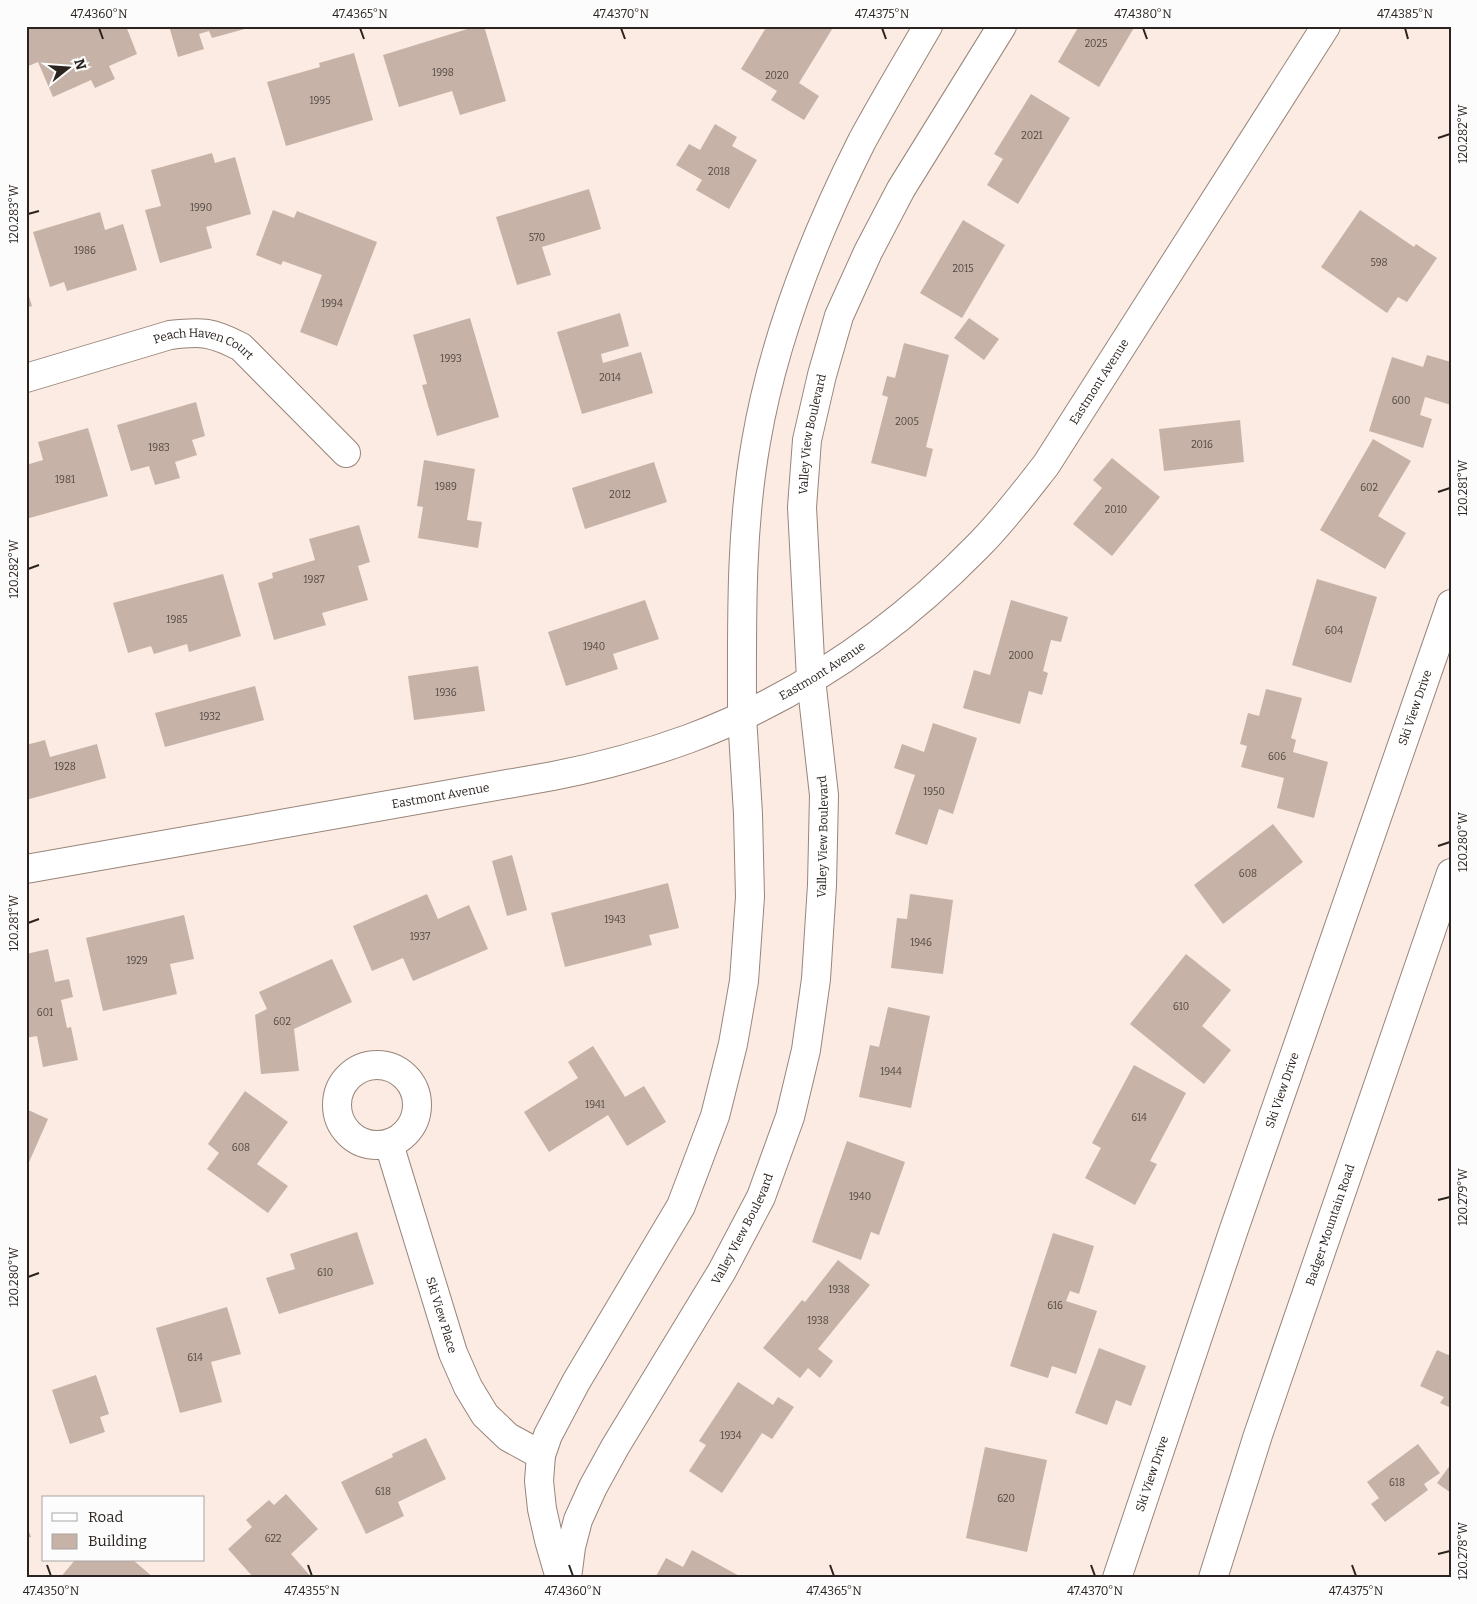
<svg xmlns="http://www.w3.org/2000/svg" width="1477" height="1604" viewBox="0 0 1477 1604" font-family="Bitter,serif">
<rect width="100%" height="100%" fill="#fcebe2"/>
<g fill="#c6b2a7">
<path d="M26,26H46L48,29L55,26H126L137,54L109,66L115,79L95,88L91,80L53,97L38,62L26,67Z"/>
<path d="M169,26H252V27L212,38L209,31L199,34L204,49L178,57Z"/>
<path d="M477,26H484L506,101L460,115L452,91L399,107L383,55Z"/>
<path d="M767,26H834L799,83L819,96L804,120L771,100L777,91L741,69Z"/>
<path d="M1079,26H1135L1099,87L1058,62Z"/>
<path d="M354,53L373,120L286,146L267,82L320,67L319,63Z"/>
<path d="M1031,94L1070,118L1018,204L987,185L1003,159L994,154Z"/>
<path d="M715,124L737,137L732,146L757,160L729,209L696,190L702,180L676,165L689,144L700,150Z"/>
<path d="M212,153L215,163L235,157L251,214L206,227L212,248L160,263L145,210L161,206L151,170Z"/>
<path d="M589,189L601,229L542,247L551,275L517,285L496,217Z"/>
<path d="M273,210L294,218L297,211L377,242L337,346L300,332L322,275L283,261L281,265L256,255Z"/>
<path d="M1360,210L1414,247L1416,244L1437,258L1407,302L1398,297L1387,313L1321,267Z"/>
<path d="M100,212L105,230L123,224L137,270L67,291L64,282L50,287L33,232Z"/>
<path d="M963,220L1005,245L962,318L920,293Z"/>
<path d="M26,287L32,306L26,308Z"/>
<path d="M620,313L629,346L601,354L603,363L641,352L653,393L582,414L557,332Z"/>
<path d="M470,318L499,417L437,436L422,385L427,384L413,335Z"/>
<path d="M969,318L999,339L984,360L954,338Z"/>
<path d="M904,343L949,355L926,447L933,449L926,477L871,463L888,397L882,395L887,376L895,378Z"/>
<path d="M1427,355L1451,362V405L1425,397L1420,415L1432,419L1423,448L1369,431L1392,357L1423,367Z"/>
<path d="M196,402L205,436L192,440L197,455L175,462L180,478L155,485L149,466L131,471L117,425Z"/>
<path d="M1240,420L1244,462L1164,471L1159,429Z"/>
<path d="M88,428L108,496L26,519V465L43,460L38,442Z"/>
<path d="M1373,439L1411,461L1378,516L1406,533L1385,569L1320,530Z"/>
<path d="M1112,458L1160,497L1112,556L1073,524L1102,488L1093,480Z"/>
<path d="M424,460L475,469L467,520L482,522L478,548L418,538L423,507L417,506Z"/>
<path d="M654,462L667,502L585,529L572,488Z"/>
<path d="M359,525L370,562L358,566L368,600L322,613L326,625L274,640L258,583L273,578L272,573L315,560L309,539Z"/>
<path d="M223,574L241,636L189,652L187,644L154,654L151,646L128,653L113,603Z"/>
<path d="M1317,579L1377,597L1351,683L1292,665Z"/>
<path d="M645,600L659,639L613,654L618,669L566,686L548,632Z"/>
<path d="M1011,600L1068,617L1061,642L1051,640L1043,671L1048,673L1042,695L1029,691L1020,724L963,708L974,670L990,675Z"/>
<path d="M478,666L485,711L414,720L408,676Z"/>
<path d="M255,686L264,720L165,747L155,713Z"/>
<path d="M1266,689L1302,698L1291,738L1296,740L1293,752L1328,762L1314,818L1277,808L1284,778L1241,767L1247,746L1240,744L1248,713L1259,716Z"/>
<path d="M933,723L977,738L953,814L939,809L927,845L895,834L915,775L894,768L902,744L924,752Z"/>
<path d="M45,740L50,757L97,744L106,778L26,800V745Z"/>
<path d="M1273,824L1303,862L1223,924L1194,885Z"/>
<path d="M512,855L527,910L507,916L492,861Z"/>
<path d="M668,883L679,928L649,935L652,945L565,967L551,913Z"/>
<path d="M427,894L438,919L469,905L488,949L413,981L403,958L372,971L353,926Z"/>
<path d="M910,894L953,900L943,974L891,968L897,918L907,919Z"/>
<path d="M184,915L194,959L170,964L177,994L103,1011L86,938Z"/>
<path d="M48,949L55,982L69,979L73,997L61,1000L67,1028L71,1027L78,1060L43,1067L37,1036L26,1038V954Z"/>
<path d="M1186,954L1231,990L1202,1026L1231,1050L1204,1084L1130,1024Z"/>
<path d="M332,959L352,1002L294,1029L299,1071L261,1074L255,1015L267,1009L259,992Z"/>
<path d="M888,1007L930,1016L911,1108L859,1097L870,1045L879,1047Z"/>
<path d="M593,1046L625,1097L644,1086L666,1122L627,1146L608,1115L549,1152L524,1112L578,1078L568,1062Z"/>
<path d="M1134,1065L1186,1093L1150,1161L1157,1164L1135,1205L1085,1178L1101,1148L1092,1143Z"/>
<path d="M245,1091L288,1122L257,1164L288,1186L268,1213L207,1169L219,1153L208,1144Z"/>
<path d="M26,1109L48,1119L26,1169Z"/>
<path d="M847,1141L905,1162L879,1235L871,1232L861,1260L812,1242Z"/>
<path d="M357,1232L374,1284L279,1314L266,1278L295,1269L290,1254Z"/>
<path d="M1053,1233L1094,1246L1079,1294L1070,1291L1066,1301L1097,1311L1076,1374L1052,1366L1048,1378L1010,1366Z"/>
<path d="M838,1260L870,1285L818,1349L833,1361L820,1378L808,1368L800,1378L763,1348L802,1300L805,1302Z"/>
<path d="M227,1307L241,1354L211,1362L222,1402L180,1413L156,1328Z"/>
<path d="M1099,1348L1146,1366L1131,1406L1116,1400L1107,1425L1075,1413Z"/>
<path d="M1437,1350L1451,1356V1408L1440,1403L1444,1397L1420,1386Z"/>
<path d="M96,1375L109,1414L100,1417L105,1432L70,1444L52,1390Z"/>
<path d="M738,1382L773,1405L778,1397L794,1407L772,1439L762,1433L722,1493L689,1471L706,1445L699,1441Z"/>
<path d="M426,1438L446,1479L398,1502L404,1516L366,1534L341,1482L393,1457L392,1454Z"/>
<path d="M1418,1444L1440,1473L1424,1484L1428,1490L1385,1522L1371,1504L1379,1498L1367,1482Z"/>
<path d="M985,1447L1047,1460L1027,1552L966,1538Z"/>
<path d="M1451,1464V1493L1437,1483Z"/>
<path d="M286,1494L318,1529L291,1554L312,1578H254L228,1549L252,1527L246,1520L269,1500L274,1505Z"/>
<path d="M26,1523L31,1537L26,1538Z"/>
<path d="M692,1550L743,1578H655L666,1558L683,1567Z"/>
<path d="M75,1560H133L154,1578H60Z"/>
</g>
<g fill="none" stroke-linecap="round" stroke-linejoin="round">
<g stroke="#98857a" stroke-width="30">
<g id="minor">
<path id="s1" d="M26,378L170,335C202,331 212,332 241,347L346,453"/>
<circle cx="377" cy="1105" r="40"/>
<path id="s2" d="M389,1144L453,1353L468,1387L485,1415L508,1437L541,1455"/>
<path d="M560,1578L549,1540L542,1509L539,1481L541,1455L548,1435L576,1382L681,1206L715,1116L733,1044L744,981L750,897L748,814L742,716"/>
<path id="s3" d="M567,1578L571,1547L578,1520L593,1487L615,1447L722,1271L761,1197L790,1117L806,1050L816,979L822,885L824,795L811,679"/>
<path id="s4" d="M1117,1578L1233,1232L1451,604"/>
</g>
</g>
<g stroke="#98857a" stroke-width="30">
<g id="tertiary">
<path id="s5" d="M811,679L802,507L807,440L822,375L839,316L868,252L901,189L1002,26"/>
<path d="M742,716C742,624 740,532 756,442C774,336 814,236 862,141C883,102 906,64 928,26"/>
</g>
</g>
<g stroke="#98857a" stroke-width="30">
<g id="secondary">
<path id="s6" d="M26,869L553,776C599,767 644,755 688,739C798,698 896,630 978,546C1003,521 1024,493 1046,465L1326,26"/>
<path id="s7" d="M1213,1578L1258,1435L1451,873"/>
</g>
</g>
<use href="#minor" stroke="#fff" stroke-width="28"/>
<use href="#tertiary" stroke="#fff" stroke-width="28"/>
<use href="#secondary" stroke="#fff" stroke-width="28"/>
</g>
<path fill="none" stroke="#2b231f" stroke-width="2" d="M99,28L103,39M360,28L364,39M621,28L625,39M882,28L886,39M1143,28L1147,39M1405,28L1408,39M1438,138L1450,134M28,214L39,211M1438,492L1450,488M28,569L39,565M1438,846L1450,842M28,923L39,919M1438,1200L1450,1197M28,1277L39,1273M1438,1554L1450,1551M47,1565L51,1576M308,1565L312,1576M569,1565L573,1576M830,1565L834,1576M1091,1565L1095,1576M1352,1565L1356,1576"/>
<g text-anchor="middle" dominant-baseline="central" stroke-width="5" stroke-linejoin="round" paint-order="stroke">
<g font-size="10" fill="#524741">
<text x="1096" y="44">2025</text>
<text x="443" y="73">1998</text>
<text x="777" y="76">2020</text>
<text x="320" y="101">1995</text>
<text x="1032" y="136">2021</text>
<text x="719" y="172">2018</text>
<text x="201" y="208">1990</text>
<text x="537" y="238">570</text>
<text x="85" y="251">1986</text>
<text x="1379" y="263">598</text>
<text x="963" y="269">2015</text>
<text x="332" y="304">1994</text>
<text x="451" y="359">1993</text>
<text x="610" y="378">2014</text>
<text x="1401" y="401">600</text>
<text x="907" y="422">2005</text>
<text x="1202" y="445">2016</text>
<text x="159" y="448">1983</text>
<text x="65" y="480">1981</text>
<text x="446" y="487">1989</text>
<text x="1369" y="488">602</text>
<text x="620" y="495">2012</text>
<text x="1116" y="510">2010</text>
<text x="314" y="580">1987</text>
<text x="177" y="620">1985</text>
<text x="1334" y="631">604</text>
<text x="594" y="647">1940</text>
<text x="1021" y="656">2000</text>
<text x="446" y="693">1936</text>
<text x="210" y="717">1932</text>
<text x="1277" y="757">606</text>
<text x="65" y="767">1928</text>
<text x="934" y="792">1950</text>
<text x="1248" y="874">608</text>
<text x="615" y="920">1943</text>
<text x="420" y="937">1937</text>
<text x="921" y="943">1946</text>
<text x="137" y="961">1929</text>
<text x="1181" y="1007">610</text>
<text x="45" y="1013">601</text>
<text x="282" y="1022">602</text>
<text x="891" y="1072">1944</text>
<text x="595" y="1105">1941</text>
<text x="1139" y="1118">614</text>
<text x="241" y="1148">608</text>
<text x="860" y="1197">1940</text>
<text x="325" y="1273">610</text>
<text x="839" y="1290">1938</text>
<text x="1055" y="1306">616</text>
<text x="818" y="1321">1938</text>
<text x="195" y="1358">614</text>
<text x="731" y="1436">1934</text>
<text x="1397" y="1483">618</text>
<text x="383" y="1492">618</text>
<text x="1006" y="1499">620</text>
<text x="273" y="1539">622</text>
</g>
<g font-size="12" fill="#2b231f" stroke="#fcfcfc">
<text stroke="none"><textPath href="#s1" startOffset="186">Peach Haven Court</textPath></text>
<text stroke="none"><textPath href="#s6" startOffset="1231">Eastmont Avenue</textPath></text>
<text stroke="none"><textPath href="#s5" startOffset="246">Valley View Boulevard</textPath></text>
<text stroke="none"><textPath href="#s6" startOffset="826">Eastmont Avenue</textPath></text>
<text stroke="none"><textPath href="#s4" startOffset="920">Ski View Drive</textPath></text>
<text stroke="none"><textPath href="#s6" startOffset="421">Eastmont Avenue</textPath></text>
<text stroke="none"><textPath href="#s3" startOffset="799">Valley View Boulevard</textPath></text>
<text stroke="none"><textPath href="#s4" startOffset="515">Ski View Drive</textPath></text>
<text stroke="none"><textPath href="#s7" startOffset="372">Badger Mountain Road</textPath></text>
<text stroke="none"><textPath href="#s3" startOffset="394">Valley View Boulevard</textPath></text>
<text stroke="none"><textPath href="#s2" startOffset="179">Ski View Place</textPath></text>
<text stroke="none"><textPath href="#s4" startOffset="110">Ski View Drive</textPath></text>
</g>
</g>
<rect width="1477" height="1604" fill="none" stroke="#fcfcfc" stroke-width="55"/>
<rect x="42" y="1496" width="162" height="65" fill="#fcfcfc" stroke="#a8a5a4"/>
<rect x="52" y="1513" width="25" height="8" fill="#ffffff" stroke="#a8a5a4"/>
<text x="88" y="1522" font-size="15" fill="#2b231f">Road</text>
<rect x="52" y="1534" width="25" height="15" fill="#c6b2a7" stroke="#a8a5a4"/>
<text x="88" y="1546" font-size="15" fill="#2b231f">Building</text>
<g transform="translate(68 68) rotate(73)" stroke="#fcfcfc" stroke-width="4" paint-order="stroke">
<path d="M0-4L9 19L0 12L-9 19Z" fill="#2b231f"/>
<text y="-8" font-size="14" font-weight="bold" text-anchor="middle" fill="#2b231f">N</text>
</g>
<rect x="28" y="28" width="1422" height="1548" fill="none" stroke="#2b231f" stroke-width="2"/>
<g font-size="12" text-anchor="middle" fill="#2b231f">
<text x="99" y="18">47.4360°N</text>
<text x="360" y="18">47.4365°N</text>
<text x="621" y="18">47.4370°N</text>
<text x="882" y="18">47.4375°N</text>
<text x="1143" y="18">47.4380°N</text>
<text x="1405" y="18">47.4385°N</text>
<text transform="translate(1463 134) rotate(-90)" y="4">120.282°W</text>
<text transform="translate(14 214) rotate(-90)" y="4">120.283°W</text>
<text transform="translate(1463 488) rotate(-90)" y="4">120.281°W</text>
<text transform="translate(14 569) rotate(-90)" y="4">120.282°W</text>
<text transform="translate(1463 842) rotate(-90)" y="4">120.280°W</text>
<text transform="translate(14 923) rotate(-90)" y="4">120.281°W</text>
<text transform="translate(1463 1197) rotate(-90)" y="4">120.279°W</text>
<text transform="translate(14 1277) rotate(-90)" y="4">120.280°W</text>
<text transform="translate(1463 1551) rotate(-90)" y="4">120.278°W</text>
<text x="51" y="1595">47.4350°N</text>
<text x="312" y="1595">47.4355°N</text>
<text x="573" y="1595">47.4360°N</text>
<text x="834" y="1595">47.4365°N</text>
<text x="1095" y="1595">47.4370°N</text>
<text x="1356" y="1595">47.4375°N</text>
</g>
</svg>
